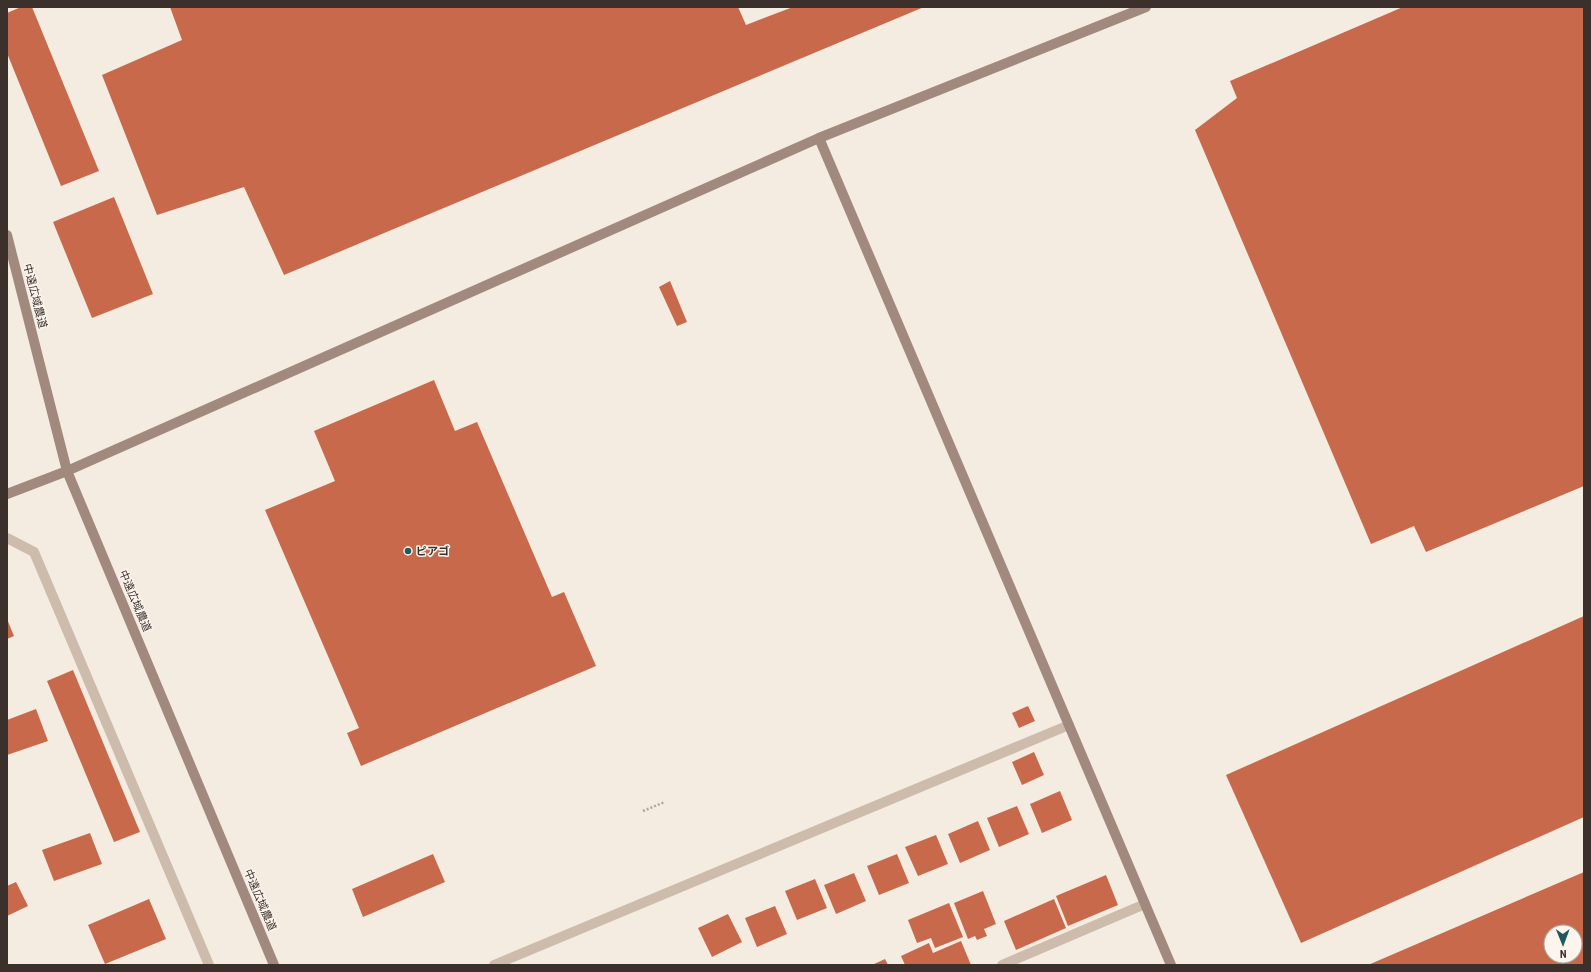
<svg xmlns="http://www.w3.org/2000/svg" width="1591" height="972" viewBox="0 0 1591 972" font-family="'Roboto Condensed','Noto Sans JP',sans-serif">
<rect width="100%" height="100%" fill="#f4ebe1"/>
<g fill="#c8694b" fill-rule="evenodd">
<path d="M21,7H32L99,171L61,186L7,53V13Z"/>
<path d="M170,7H738L746,25L793,7H924L284,275L244,187L157,215L102,75L182,40Z"/>
<path d="M1403,7H1584V486L1426,552L1414,526L1371,544L1195,130L1237,98L1230,81Z"/>
<path d="M114,197L153,294L92,318L53,222Z"/>
<path d="M670,281L687,322L677,326L659,287Z"/>
<path d="M434,380L455,431L477,422L552,597L564,592L596,666L361,766L347,733L359,728L265,510L335,481L314,431Z"/>
<path d="M1584,616V817L1301,943L1226,775Z"/>
<path d="M7,619L14,636L7,639Z"/>
<path d="M73,670L140,832L114,842L47,681Z"/>
<path d="M1028,706L1035,721L1019,728L1012,713Z"/>
<path d="M36,709L48,741L7,755V720Z"/>
<path d="M1034,752L1044,775L1022,785L1012,762Z"/>
<path d="M1060,791L1072,820L1042,833L1030,804Z"/>
<path d="M1017,806L1029,834L999,847L987,818Z"/>
<path d="M978,821L990,850L960,863L948,834Z"/>
<path d="M90,833L102,864L54,881L42,850Z"/>
<path d="M936,835L948,864L918,876L905,847Z"/>
<path d="M433,854L445,882L363,917L352,889Z"/>
<path d="M897,854L909,883L879,895L867,866Z"/>
<path d="M1584,872V965H1368ZM1551,932H1575V956H1551Z"/>
<path d="M854,873L866,901L836,914L824,885Z"/>
<path d="M1106,875L1118,905L1068,926L1056,896Z"/>
<path d="M815,879L827,908L797,920L785,891Z"/>
<path d="M16,882L28,906L7,916V886Z"/>
<path d="M983,891L996,924L984,929L987,936L977,940L975,936L968,939L954,903Z"/>
<path d="M149,899L166,939L105,964L88,925Z"/>
<path d="M1054,899L1066,928L1016,950L1004,921Z"/>
<path d="M949,903L963,937L935,948L931,938L917,943L908,920Z"/>
<path d="M775,906L787,934L757,947L745,918Z"/>
<path d="M728,914L742,942L712,957L698,928Z"/>
<path d="M961,941L971,965H905L901,956L929,943L933,953Z"/>
<path d="M885,959L888,965H872Z"/>
</g>
<g fill="none" stroke-linecap="round" stroke-linejoin="round">
<path stroke="#b9a596" stroke-width="2.5" stroke-dasharray="2 2" stroke-linecap="butt" d="M643,811L665,802"/>
<g stroke="#cdbbac" stroke-width="10">
<path d="M7,538L34,552L209,965"/>
<path d="M494,965L1069,725"/>
<path d="M1002,965L1145,904"/>
</g>
<g stroke="#a18a7d" stroke-width="10">
<path d="M819,138L1171,965"/>
<path d="M7,235L67,471L274,965"/>
<path d="M7,494L67,471L819,138L1146,7"/>
</g>
</g>
<circle fill="#1f5a5e" stroke="#fbf5ee" stroke-width="1.5" cx="408" cy="551" r="4"/>
<g text-anchor="middle" dominant-baseline="central" stroke-width="3" stroke-linejoin="round" paint-order="stroke">
<g font-size="11" fill="#3b302b" stroke="#fbf5ee">
<text transform="translate(35 296) rotate(76)">中遠広域農道</text>
<text transform="translate(135 601) rotate(67)">中遠広域農道</text>
<text transform="translate(260 900) rotate(67)">中遠広域農道</text>
</g>
<g font-size="11" font-weight="bold" fill="#3b302b" stroke="#fbf5ee" text-anchor="start">
<text x="416" y="551">ピアゴ</text>
</g>
</g>
<rect width="1591" height="972" fill="none" stroke="#3b302b" stroke-width="16"/>
<g transform="translate(1563 944) rotate(179)"><circle r="19" fill="#fbf5ee" stroke="#aea6a0"/>
<path d="M0-3L7 15L0 10L-7 15Z" fill="#1f5a5e"/>
<text y="-6" font-size="11" font-weight="bold" text-anchor="middle" fill="#3b302b">N</text>
</g>
</svg>
